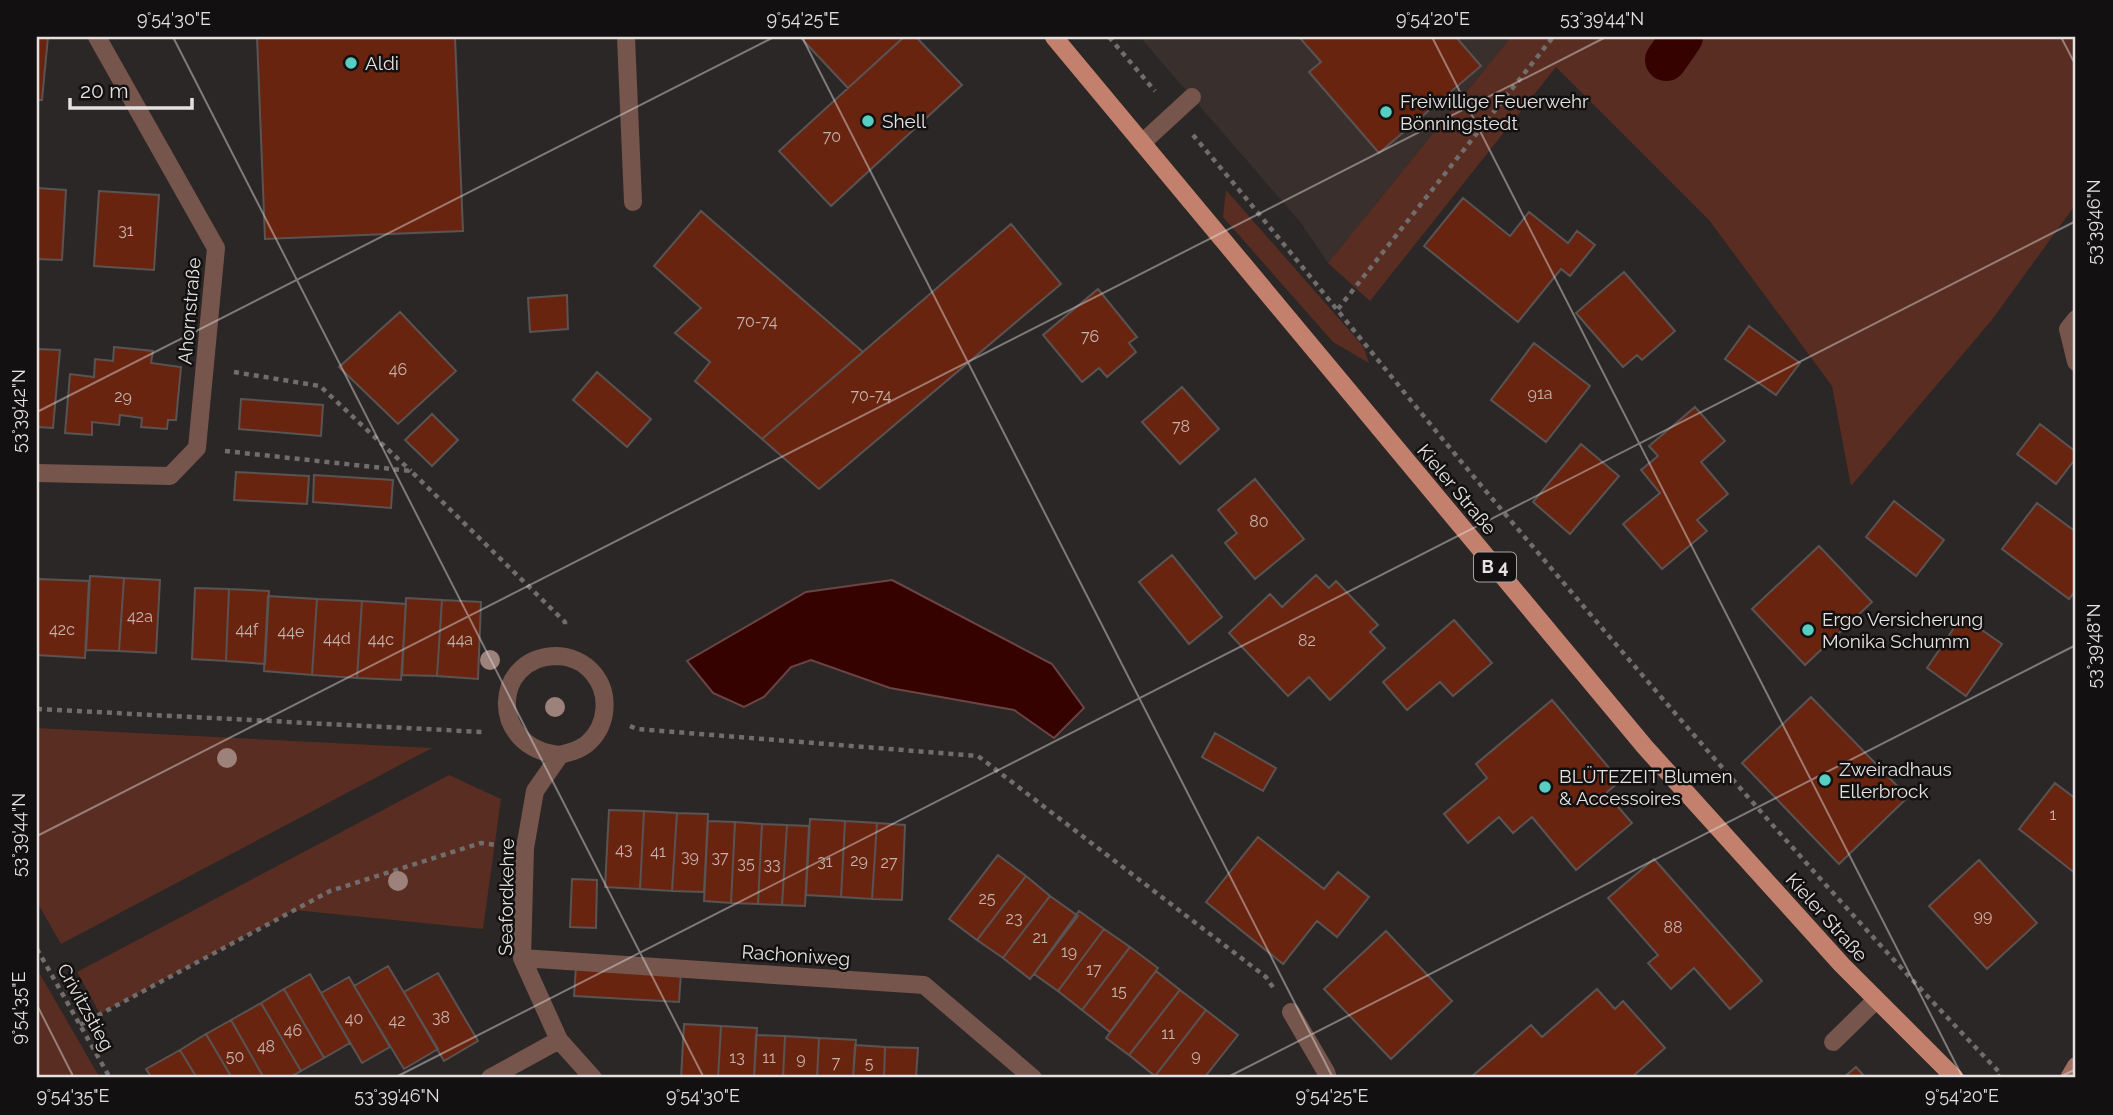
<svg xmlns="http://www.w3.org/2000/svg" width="2113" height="1115" font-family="Raleway,sans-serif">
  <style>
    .built { fill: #39302d }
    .green { fill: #592d21 }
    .water { fill: #350200; stroke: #6a4543; stroke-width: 2 }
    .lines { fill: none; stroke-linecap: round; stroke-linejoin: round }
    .canal { stroke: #350200; stroke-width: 42 }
    .building { fill: #692410; stroke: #595453; stroke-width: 2 }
    .path { stroke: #716d6c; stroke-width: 4.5; stroke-dasharray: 5 5; stroke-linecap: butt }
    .service { stroke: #76554c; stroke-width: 18 }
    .minor { stroke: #76554c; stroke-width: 18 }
    .secondary { stroke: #a16d5f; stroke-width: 18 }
    .primary { stroke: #c3806d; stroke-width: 18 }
    .tree { fill: #9c827b }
    .ticks { fill: none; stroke: #e4e1e0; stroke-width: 2; stroke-opacity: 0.45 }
    .poi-dot { fill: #57cec2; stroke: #121010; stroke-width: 2.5 }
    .labels { text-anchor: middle; stroke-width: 5; stroke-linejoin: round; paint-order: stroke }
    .number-label { font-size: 16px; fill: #c5b2ac }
    .shield { fill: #121010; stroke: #a5a2a2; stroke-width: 2 }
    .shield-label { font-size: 18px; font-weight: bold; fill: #e4e1e0 }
    .poi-label { font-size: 19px; fill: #e4e1e0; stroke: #121010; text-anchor: start }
    .street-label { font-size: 19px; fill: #e4e1e0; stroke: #121010 }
    .neatline { fill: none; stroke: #e4e1e0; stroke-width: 2.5 }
    .ticks-label { font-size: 18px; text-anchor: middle; fill: #e4e1e0 }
  </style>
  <rect width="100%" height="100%" fill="#2b2726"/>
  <path class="built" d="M1140,37H1511L1328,263L1301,223Z"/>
  <path class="green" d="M1511,37H2076V204L1991,321L1851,486L1832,386L1709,220L1556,67L1370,301L1328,263Z
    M1226,190L1363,346L1369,363L1333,342L1223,217Z
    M37,728L432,748L61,944L37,902Z
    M449,775L501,799L483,929L294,910L100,1014L77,972Z
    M37,969L100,1078H40L37,1075Z"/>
  <path class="water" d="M892,580L1052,664L1084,708L1054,738L1014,710L890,688L811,660L791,667L764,697L744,707L713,693L687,661L806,592Z"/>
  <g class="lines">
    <path class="canal" d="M1666,60L1682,37"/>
  </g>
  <path class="building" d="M37,37H48L42,100H37Z
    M257,37H455L463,231L265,239Z
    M800,37H904L848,88Z
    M904,37H916L962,85L831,206L779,151Z
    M1299,37H1456L1481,66L1379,153L1309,72L1321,62Z
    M37,188L66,190L62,260L37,259Z
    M99,191L159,195L154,270L94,266Z
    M1463,198L1510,236L1529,212L1568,243L1577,231L1595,245L1570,276L1561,269L1518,322L1424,246Z
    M701,211L863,352L762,439L695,381L710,362L675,333L701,308L654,266Z
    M1011,224L1061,284L819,489L762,439Z
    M1624,272L1675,331L1642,360L1637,355L1623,367L1576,313Z
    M1098,289L1137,337L1129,343L1136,352L1107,377L1099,368L1082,382L1043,335Z
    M567,295L568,329L530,332L528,298Z
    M400,312L456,371L398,424L339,367Z
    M1749,326L1800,363L1776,395L1725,359Z
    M1534,343L1590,386L1546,442L1491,400Z
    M114,347L153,351L151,363L181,367L176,420H168L167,429L141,427L142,418L120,415L119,425L92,422V435L65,433L70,374L94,377L95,359L113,361Z
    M37,349L60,350L53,428L37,427Z
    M597,372L651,419L627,447L573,400Z
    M1182,387L1219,429L1180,464L1142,422Z
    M241,399L323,405L321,436L239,429Z
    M1695,407L1725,441L1701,462L1728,494L1697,520L1707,531L1662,569L1623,524L1660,493L1641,470L1658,456L1649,446Z
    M432,414L458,440L432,466L405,440Z
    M2040,424L2076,452V458L2056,484L2017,454Z
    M1581,444L1619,476L1570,534L1533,502Z
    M236,472L309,476L307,504L234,500Z
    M314,475L393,480L391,508L313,502Z
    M1255,479L1304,539L1255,579L1225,543L1237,533L1218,510Z
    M1894,501L1944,540L1916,576L1866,537Z
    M2037,503L2076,532V590L2069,599L2002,549Z
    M1819,546L1872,602L1805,665L1752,609Z
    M1172,555L1222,617L1189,644L1139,582Z
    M1316,575L1329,588L1336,581L1378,625L1370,632L1385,648L1330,700L1309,677L1288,696L1229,633L1270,594L1282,607Z
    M90,576L124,578L119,651L86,650Z
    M124,578L160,580L156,653L119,651Z
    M38,579L89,581L85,658L37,655Z
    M195,588L229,589L226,661L192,659Z
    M229,589L269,591L265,664L226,661Z
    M268,596L317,599L312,675L264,671Z
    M406,598L442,600L437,676L402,675Z
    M317,599L362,601L357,678L312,675Z
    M442,600L481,602L478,679L437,676Z
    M362,601L406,604L401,680L357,678Z
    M1962,616L2002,644L1966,696L1927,668Z
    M1454,620L1492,663L1453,696L1440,682L1407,710L1383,682Z
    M1811,697L1908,797L1839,864L1742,763Z
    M1552,700L1620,781L1606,793L1632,823L1576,870L1532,817L1513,833L1499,817L1468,843L1444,814L1487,778L1476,764Z
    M1215,733L1276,768L1263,791L1202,757Z
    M2055,783L2076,799V874L2019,829Z
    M609,810L644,811L640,889L605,887Z
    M644,811L677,813L672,891L640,889Z
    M677,813L708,814L704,892L672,891Z
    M810,819L845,821L841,897L806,895Z
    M708,821L735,822L731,903L704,901Z
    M845,821L877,823L872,899L841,897Z
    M735,822L762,824L758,904L731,903Z
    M877,823L905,825L902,900L872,899Z
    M762,824L787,825L782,905L758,904Z
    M787,825L809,826L805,906L782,905Z
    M1258,837L1324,889L1338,872L1369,897L1337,937L1317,921L1283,964L1206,902Z
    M998,855L1026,876L977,940L949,919Z
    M1654,859L1762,981L1730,1009L1694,968L1671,989L1648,963L1658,955L1608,898Z
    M1979,860L2037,923L1987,969L1929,906Z
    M1026,876L1050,896L1003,958L977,940Z
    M572,879L597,880L596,928L570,927Z
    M1050,896L1078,916L1030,979L1003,958Z
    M1079,911L1104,929L1058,991L1034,974Z
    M1104,929L1130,947L1082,1010L1058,991Z
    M1386,931L1452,1001L1391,1059L1324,989Z
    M1130,947L1158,968L1110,1032L1082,1010Z
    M388,966L438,1049L404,1069L354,986Z
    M576,966L681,972L679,1002L574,996Z
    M1156,971L1180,990L1129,1055L1106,1038Z
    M438,973L478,1041L444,1061L404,992Z
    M310,974L350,1043L324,1058L284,989Z
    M349,977L390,1047L362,1063L321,993Z
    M284,989L324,1058L301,1071L261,1003Z
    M1597,989L1615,1009L1623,1001L1665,1048L1631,1078H1470L1531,1025L1542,1037Z
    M1180,990L1206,1010L1155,1076L1129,1055Z
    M261,1003L301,1071L289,1078H264L231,1020Z
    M1206,1010L1238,1035L1204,1078H1158L1155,1076Z
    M231,1020L264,1078H232L206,1034Z
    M684,1024L721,1026L718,1078H681Z
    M721,1026L757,1028L754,1078H718Z
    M206,1034L232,1078H197L180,1050Z
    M756,1035L785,1036L783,1078H754Z
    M785,1036L819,1038L817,1078H783Z
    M819,1038L856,1040L853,1078H817Z
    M855,1045L885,1047L884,1078H853Z
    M885,1047L918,1048L916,1078H884Z
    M180,1050L197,1078H152L146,1069Z
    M1856,1067L1866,1078H1843Z"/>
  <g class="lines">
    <path class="path" d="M1109,37L1155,91
      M1193,135C1299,260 1400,390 1506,515C1667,705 1829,895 2001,1074L1998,1078
      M1338,309L1553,37
      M234,372L320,386L411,471
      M225,451L411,471L565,622V627
      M37,709L483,732
      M630,726L637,729L978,756L1266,977L1274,989
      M37,949L110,1078
      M80,1025L330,891L481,843L496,845"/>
    <path class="service" d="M626,37L633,202
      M1142,143L1192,97
      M2076,319L2068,329L2076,362
      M1833,1042L1876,1000"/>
    <path class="minor" d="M37,473L170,476L197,448L216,248L97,37
      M560,755C488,748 492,658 555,656C570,656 584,662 593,673C610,693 608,724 589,742C581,750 570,752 560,755L535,791L525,848L522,958L559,1040L593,1078
      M522,958L924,985L1033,1078
      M1291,1012L1326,1072L1328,1078
      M490,1078L559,1040"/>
    <path class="secondary" d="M2069,1078L2076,1066"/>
    <path class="primary" d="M1054,37L1645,747L1842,965L1955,1078"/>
  </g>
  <g class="tree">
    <circle cx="490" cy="660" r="10"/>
    <circle cx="555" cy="707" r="10"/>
    <circle cx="227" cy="758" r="10"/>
    <circle cx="398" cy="881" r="10"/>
  </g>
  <path class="ticks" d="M173,37L704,1078M802,37L1333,1078M1432,37L1963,1078M2061,37L2076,66M37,412L774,37M37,836L1606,37M37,1005L74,1078M394,1078L2076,221M1226,1078L2076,645M2058,1078L2076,1069"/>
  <g class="poi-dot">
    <circle cx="351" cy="63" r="7"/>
    <circle cx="1386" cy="112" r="7"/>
    <circle cx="868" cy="121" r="7"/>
    <circle cx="1808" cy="630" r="7"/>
    <circle cx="1825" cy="780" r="7"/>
    <circle cx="1545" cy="787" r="7"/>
  </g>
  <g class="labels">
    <g class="number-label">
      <text x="832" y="142">70</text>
      <text x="126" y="236">31</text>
      <text x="757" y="327">70-74</text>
      <text x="1090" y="342">76</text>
      <text x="398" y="375">46</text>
      <text x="1540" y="399">91a</text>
      <text x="871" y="401">70-74</text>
      <text x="123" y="402">29</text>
      <text x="1181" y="432">78</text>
      <text x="1259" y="527">80</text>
      <text x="140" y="622">42a</text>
      <text x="62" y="635">42c</text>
      <text x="247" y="635">44f</text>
      <text x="291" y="637">44e</text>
      <text x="337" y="644">44d</text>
      <text x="381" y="645">44c</text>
      <text x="460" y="645">44a</text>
      <text x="1307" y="646">82</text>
      <text x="2053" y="820">1</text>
      <text x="624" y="855">43</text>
      <text x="658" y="857">41</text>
      <text x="690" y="862">39</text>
      <text x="720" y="863">37</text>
      <text x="859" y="866">29</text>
      <text x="825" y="867">31</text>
      <text x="889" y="868">27</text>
      <text x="746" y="869">35</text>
      <text x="772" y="870">33</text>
      <text x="987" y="904">25</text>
      <text x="1983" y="921">99</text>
      <text x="1014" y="924">23</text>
      <text x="1673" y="933">88</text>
      <text x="1040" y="943">21</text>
      <text x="1069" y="957">19</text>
      <text x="1094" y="975">17</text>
      <text x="1119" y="997">15</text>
      <text x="441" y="1023">38</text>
      <text x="354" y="1024">40</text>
      <text x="397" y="1026">42</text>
      <text x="293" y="1036">46</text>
      <text x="1168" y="1039">11</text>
      <text x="266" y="1052">48</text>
      <text x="1196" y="1061">9</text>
      <text x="235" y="1062">50</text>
      <text x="737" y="1063">13</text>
      <text x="769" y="1063">11</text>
      <text x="801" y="1064">9</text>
      <text x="836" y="1068">7</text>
      <text x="869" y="1069">5</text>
    </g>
    <rect class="shield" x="1474" y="552.5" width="42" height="29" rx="5"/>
    <g class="shield-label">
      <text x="1495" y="573">B 4</text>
    </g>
    <g class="poi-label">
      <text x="365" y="70">Aldi</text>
      <text x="1400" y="108">Freiwillige Feuerwehr<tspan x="1400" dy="22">Bönningstedt</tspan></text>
      <text x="882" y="128">Shell</text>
      <text x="1822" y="626">Ergo Versicherung<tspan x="1822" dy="22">Monika Schumm</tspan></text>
      <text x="1839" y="776">Zweiradhaus<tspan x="1839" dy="22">Ellerbrock</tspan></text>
      <text x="1559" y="783">BLÜTEZEIT Blumen<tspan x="1559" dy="22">&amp; Accessoires</tspan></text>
    </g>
    <g class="street-label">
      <text transform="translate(189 311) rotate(-85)" y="7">Ahornstraße</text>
      <text transform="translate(1457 489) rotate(50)" y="7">Kieler Straße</text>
      <text transform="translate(506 897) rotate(-89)" y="7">Seafordkehre</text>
      <text transform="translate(1827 917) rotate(48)" y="7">Kieler Straße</text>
      <text transform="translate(796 955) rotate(4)" y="7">Rachoniweg</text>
      <text transform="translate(86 1007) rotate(61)" y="7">Crivitzstieg</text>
    </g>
  </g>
  <rect width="2113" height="1115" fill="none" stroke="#121010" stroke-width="77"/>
  <path d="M70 98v10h122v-10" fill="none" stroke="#e4e1e0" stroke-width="3.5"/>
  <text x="80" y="98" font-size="21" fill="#e4e1e0" stroke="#121010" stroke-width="5" paint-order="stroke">20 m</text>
  <rect x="38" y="38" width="2036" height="1038" class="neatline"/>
  <g class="ticks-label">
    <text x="174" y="25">9°54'30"E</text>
    <text x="803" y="25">9°54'25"E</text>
    <text x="1433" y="25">9°54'20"E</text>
    <text x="1602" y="25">53°39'44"N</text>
    <text transform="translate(2094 222) rotate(-90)" y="6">53°39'46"N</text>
    <text transform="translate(19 411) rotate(-90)" y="6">53°39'42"N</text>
    <text transform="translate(2094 646) rotate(-90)" y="6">53°39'48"N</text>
    <text transform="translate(19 835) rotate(-90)" y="6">53°39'44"N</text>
    <text transform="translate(19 1008) rotate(-90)" y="6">9°54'35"E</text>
    <text x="73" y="1102">9°54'35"E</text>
    <text x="397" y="1102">53°39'46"N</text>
    <text x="703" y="1102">9°54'30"E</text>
    <text x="1332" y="1102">9°54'25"E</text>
    <text x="1962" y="1102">9°54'20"E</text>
  </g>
</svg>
